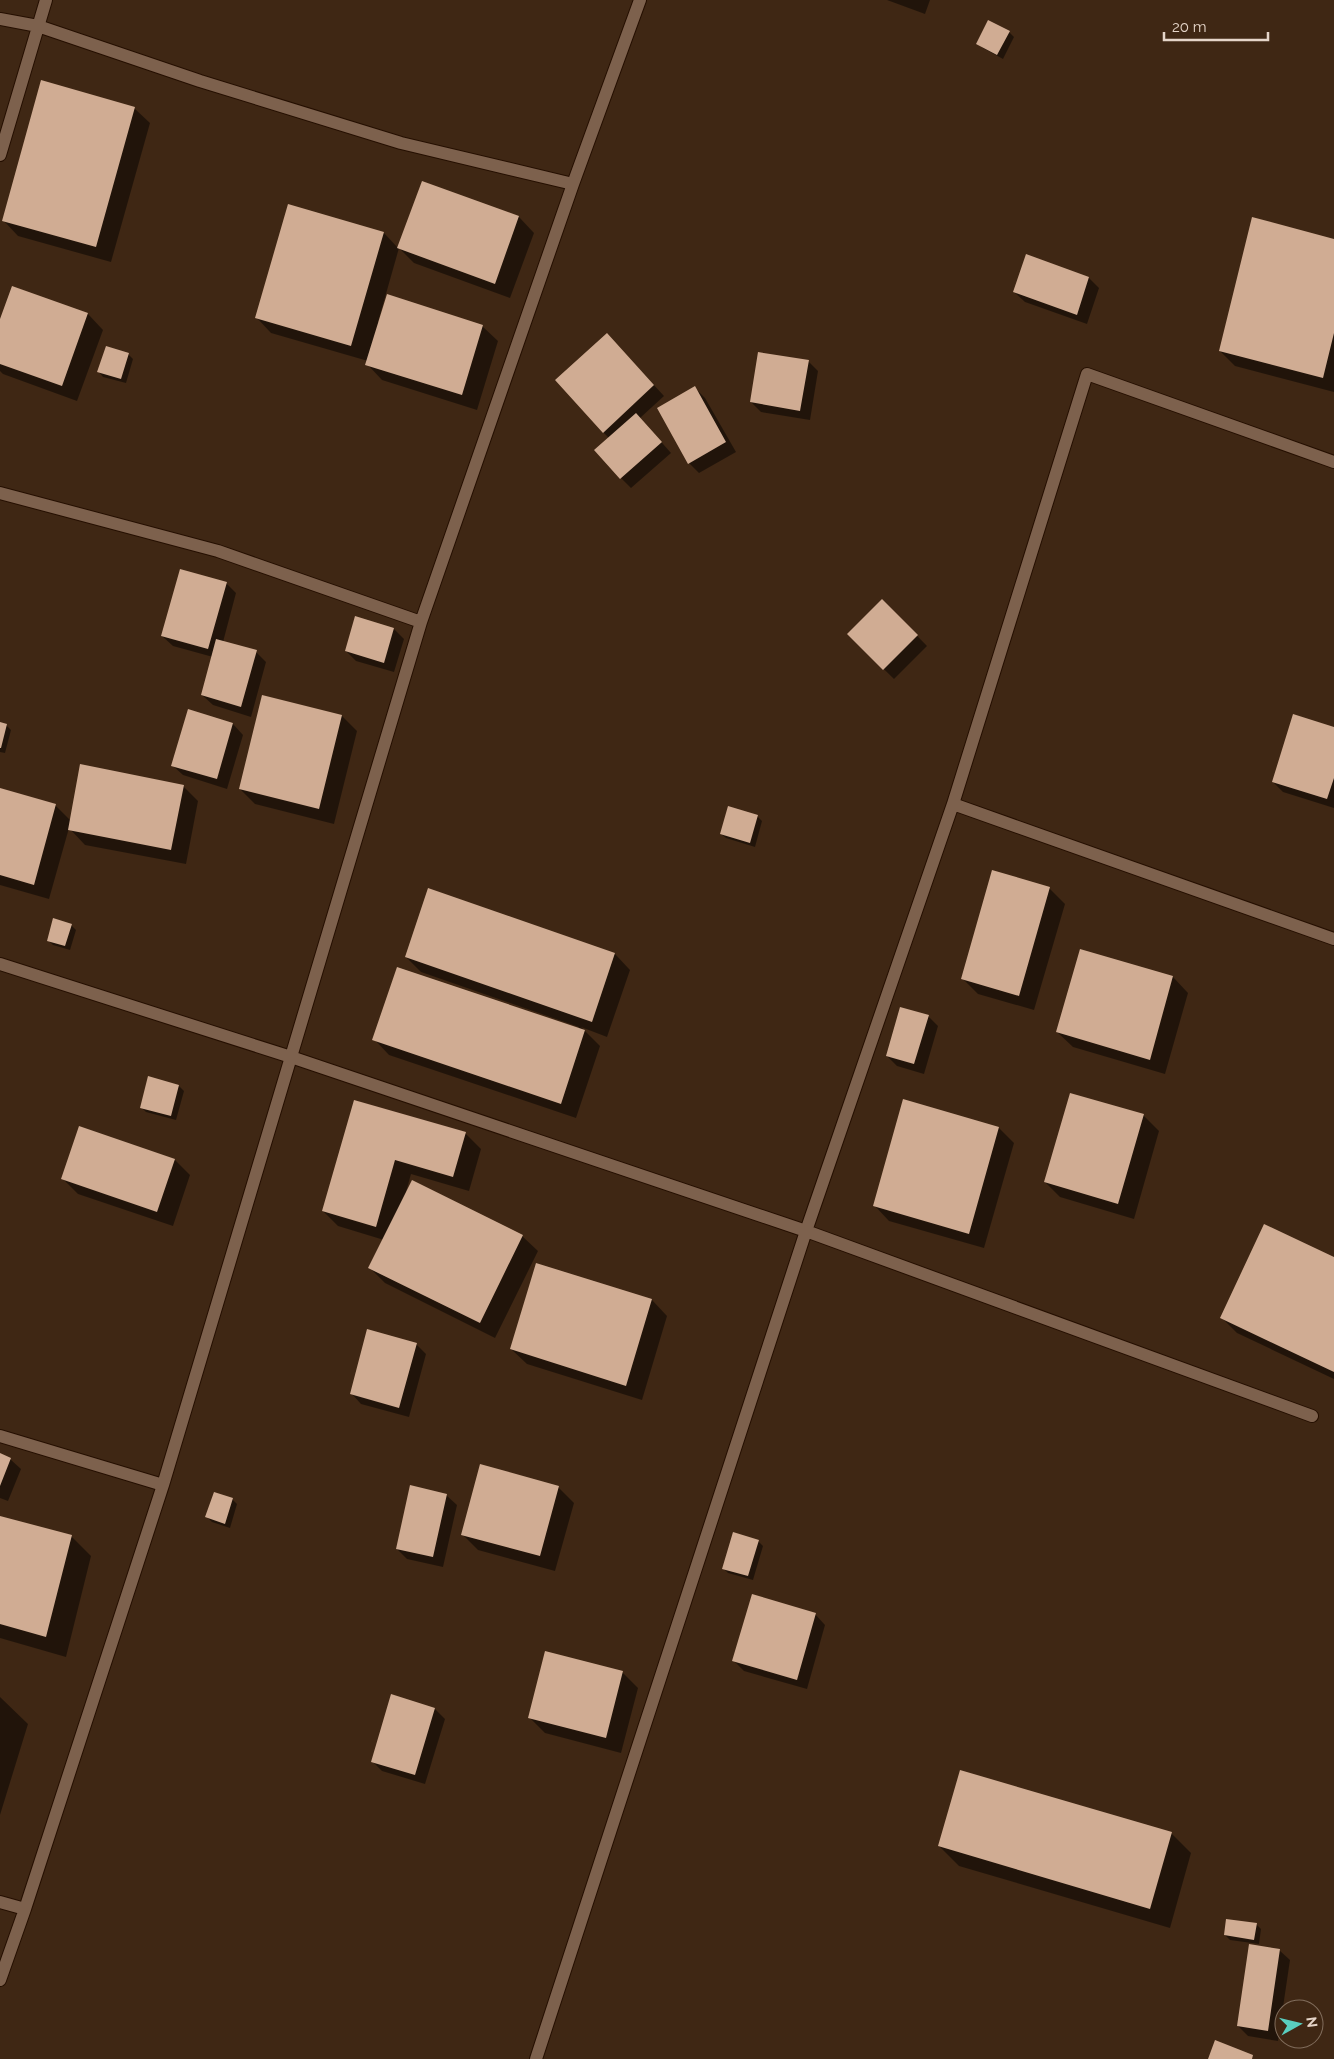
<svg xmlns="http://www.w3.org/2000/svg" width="1334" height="2059" font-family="Raleway,sans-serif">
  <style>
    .shadow { fill: #0007 }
    .building { fill: #d0ac93 }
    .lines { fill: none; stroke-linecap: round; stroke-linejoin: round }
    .street-casing { stroke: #250f00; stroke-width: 14 }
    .street { stroke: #7d614d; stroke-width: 12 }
  </style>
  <rect width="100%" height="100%" fill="#3f2714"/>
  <path class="shadow" d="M887,0H930L925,14Z
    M1009,32L1014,37L1003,59L983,48L978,43Z
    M134,108L150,123L111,262L18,236L3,220Z
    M422,182L519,217L534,233L510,298L414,263L399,248L378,322L482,326L498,341L477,410L382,380L367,364L368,361L271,333L256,317L384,233L398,248Z
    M1334,240V392L1235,366L1220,351Z
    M1027,256L1089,278L1099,288L1087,324L1025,302L1014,292Z
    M13,287L88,314L103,330L77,401L3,374L0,371V323Z
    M617,345L664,396L640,418L671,453L631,488L621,478L609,438L603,432Z
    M128,354L133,359L126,383L103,377L99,372Z
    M808,361L818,371L810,420L761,412L751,402Z
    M695,388L705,398L736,452L699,473L689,463Z
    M226,583L236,593L223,642L256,652L266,662L251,717L213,705L202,695L213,657L173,646L162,636Z
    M882,600L927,646L894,679L848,634Z
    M394,629L404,639L394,672L356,661L346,651Z
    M189,711L233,724L243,735L227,789L183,775L172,765Z
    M342,716L357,731L334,824L255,804L240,789Z
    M0,724L6,725L11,730L5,753L0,752Z
    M1334,728V808L1283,792L1273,782Z
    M183,786L198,801L186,864L85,845L69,828L49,899L0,885V790L55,805L71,821Z
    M757,816L762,821L755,847L726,838L721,834Z
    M1049,888L1065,904L1034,1010L978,994L963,979Z
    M429,890L615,954L630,970L607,1037L581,1027L600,1046L576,1118L389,1055L374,1039L578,1029L579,1027L421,972L406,957Z
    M71,925L76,930L70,950L53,945L48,940Z
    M1173,977L1188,993L1165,1074L1073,1047L1057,1032Z
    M928,1016L938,1026L924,1074L897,1066L887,1056Z
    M179,1086L184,1091L176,1120L146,1112L141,1107Z
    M355,1101L466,1134L481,1149L469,1191L411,1174L406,1192L522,1236L538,1251L495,1338L385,1283L370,1268L384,1240L338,1226L323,1211Z
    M1143,1115L1159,1131L1134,1219L1060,1197L1045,1182Z
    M999,1128L1014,1143L984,1248L889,1221L874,1205Z
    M175,1160L190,1175L173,1226L78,1194L63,1179Z
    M1334,1258V1379L1237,1333L1222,1318Z
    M537,1265L652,1300L667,1316L642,1400L527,1364L511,1349Z
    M416,1344L426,1354L409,1417L361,1404L351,1393Z
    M0,1455L10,1459L21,1469L8,1501L0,1498Z
    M558,1487L574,1503L555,1571L478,1550L462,1534Z
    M446,1495L457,1505L443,1567L407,1559L397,1549Z
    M232,1499L237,1504L230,1528L212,1522L207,1517Z
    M0,1517L71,1536L91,1556L66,1657L0,1638Z
    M758,1541L763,1546L753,1580L728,1573L723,1568Z
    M815,1614L825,1625L807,1689L744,1671L734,1661Z
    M622,1672L638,1688L621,1753L545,1733L530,1718Z
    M392,1695L435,1709L445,1719L425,1784L382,1771L372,1761Z
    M0,1697L28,1724L0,1815Z
    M1171,1833L1191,1853L1170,1928L959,1866L939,1846Z
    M1256,1924L1261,1929L1259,1944L1230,1940L1225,1935Z
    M1279,1950L1290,1960L1278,2041L1248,2036L1238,2026Z"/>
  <path class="building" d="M988,20L1010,31L997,55L976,44Z
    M41,80L135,107L96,247L2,221Z
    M422,181L519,216L495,284L397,248Z
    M288,204L384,232L351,346L255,318Z
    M1252,217L1334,239V333L1323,378L1219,351Z
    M1026,254L1089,277L1077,315L1013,292Z
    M12,286L88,313L62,386L0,364V319Z
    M387,294L483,325L462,395L365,365Z
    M607,333L654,385L603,433L555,380Z
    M106,346L129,353L121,379L97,372Z
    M758,352L809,360L800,411L750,402Z
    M695,386L726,442L688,464L657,408Z
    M636,413L662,442L620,479L594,450Z
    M180,569L227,582L208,649L161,636Z
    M882,599L918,635L883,670L847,634Z
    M355,616L394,628L384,663L345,651Z
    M216,639L257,650L241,707L201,695Z
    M262,695L342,715L319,809L239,789Z
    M188,709L233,723L217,779L171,766Z
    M1293,714L1334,727V778L1327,799L1272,782Z
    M0,722L7,724L1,748H0Z
    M80,764L184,785L171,850L68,830Z
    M0,788L56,804L34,885L0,875Z
    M728,806L758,815L750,843L720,834Z
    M992,870L1050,887L1019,996L961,979Z
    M428,888L615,953L592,1022L405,957Z
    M53,918L72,924L65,946L47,941Z
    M1080,949L1173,976L1150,1060L1056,1032Z
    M397,967L585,1030L561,1104L372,1040Z
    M900,1007L929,1015L914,1064L886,1056Z
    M148,1076L179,1085L171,1116L140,1108Z
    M1070,1093L1144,1114L1118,1204L1044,1182Z
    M903,1099L999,1127L969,1234L873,1206Z
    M354,1100L466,1132L453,1177L395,1160L376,1227L322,1211Z
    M79,1126L175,1159L157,1212L61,1179Z
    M412,1180L523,1235L480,1323L368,1268Z
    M1264,1224L1334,1257V1372L1220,1318Z
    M536,1263L652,1299L626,1386L510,1349Z
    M367,1329L417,1343L399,1408L350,1394Z
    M0,1453L11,1458L0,1486Z
    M480,1464L559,1486L540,1556L461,1535Z
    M410,1485L447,1494L433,1557L396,1549Z
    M214,1492L233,1498L225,1524L205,1517Z
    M0,1516L72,1535L46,1637L0,1624Z
    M733,1532L759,1540L748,1576L722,1569Z
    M752,1594L816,1613L797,1680L732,1661Z
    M545,1651L623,1671L606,1738L528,1718Z
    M391,1694L435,1708L415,1775L371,1762Z
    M960,1770L1172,1832L1150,1909L938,1846Z
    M1226,1919L1257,1923L1254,1940L1224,1935Z
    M1249,1944L1280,1949L1268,2031L1237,2026Z
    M1215,2040L1253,2055L1252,2059H1208Z"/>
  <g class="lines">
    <defs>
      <path id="street" d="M0,19L38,26L200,81L401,143L573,184
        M0,155L46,0
        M1334,462L1087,374L953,804L1334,939
        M0,493L218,551L421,622
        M0,964L291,1057L806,1231L1312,1416
        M0,1436L163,1485
        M0,1902L25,1909
        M0,1980L25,1909L163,1485L421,622L573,184L640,0
        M536,2059L806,1231L953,804"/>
    </defs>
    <use href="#street" class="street-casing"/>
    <use href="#street" class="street"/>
  </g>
  <g transform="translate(1299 2024) rotate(82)"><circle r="24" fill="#3f2714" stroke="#816d5c"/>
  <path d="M0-4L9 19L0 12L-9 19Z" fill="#59cebf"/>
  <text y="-8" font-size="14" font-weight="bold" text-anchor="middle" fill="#e5d5c9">N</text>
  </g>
  <path d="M1164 32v8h104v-8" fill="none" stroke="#e5d5c9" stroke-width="2.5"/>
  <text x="1172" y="32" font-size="15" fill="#e5d5c9" stroke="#3f2714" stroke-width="4" paint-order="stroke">20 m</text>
</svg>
